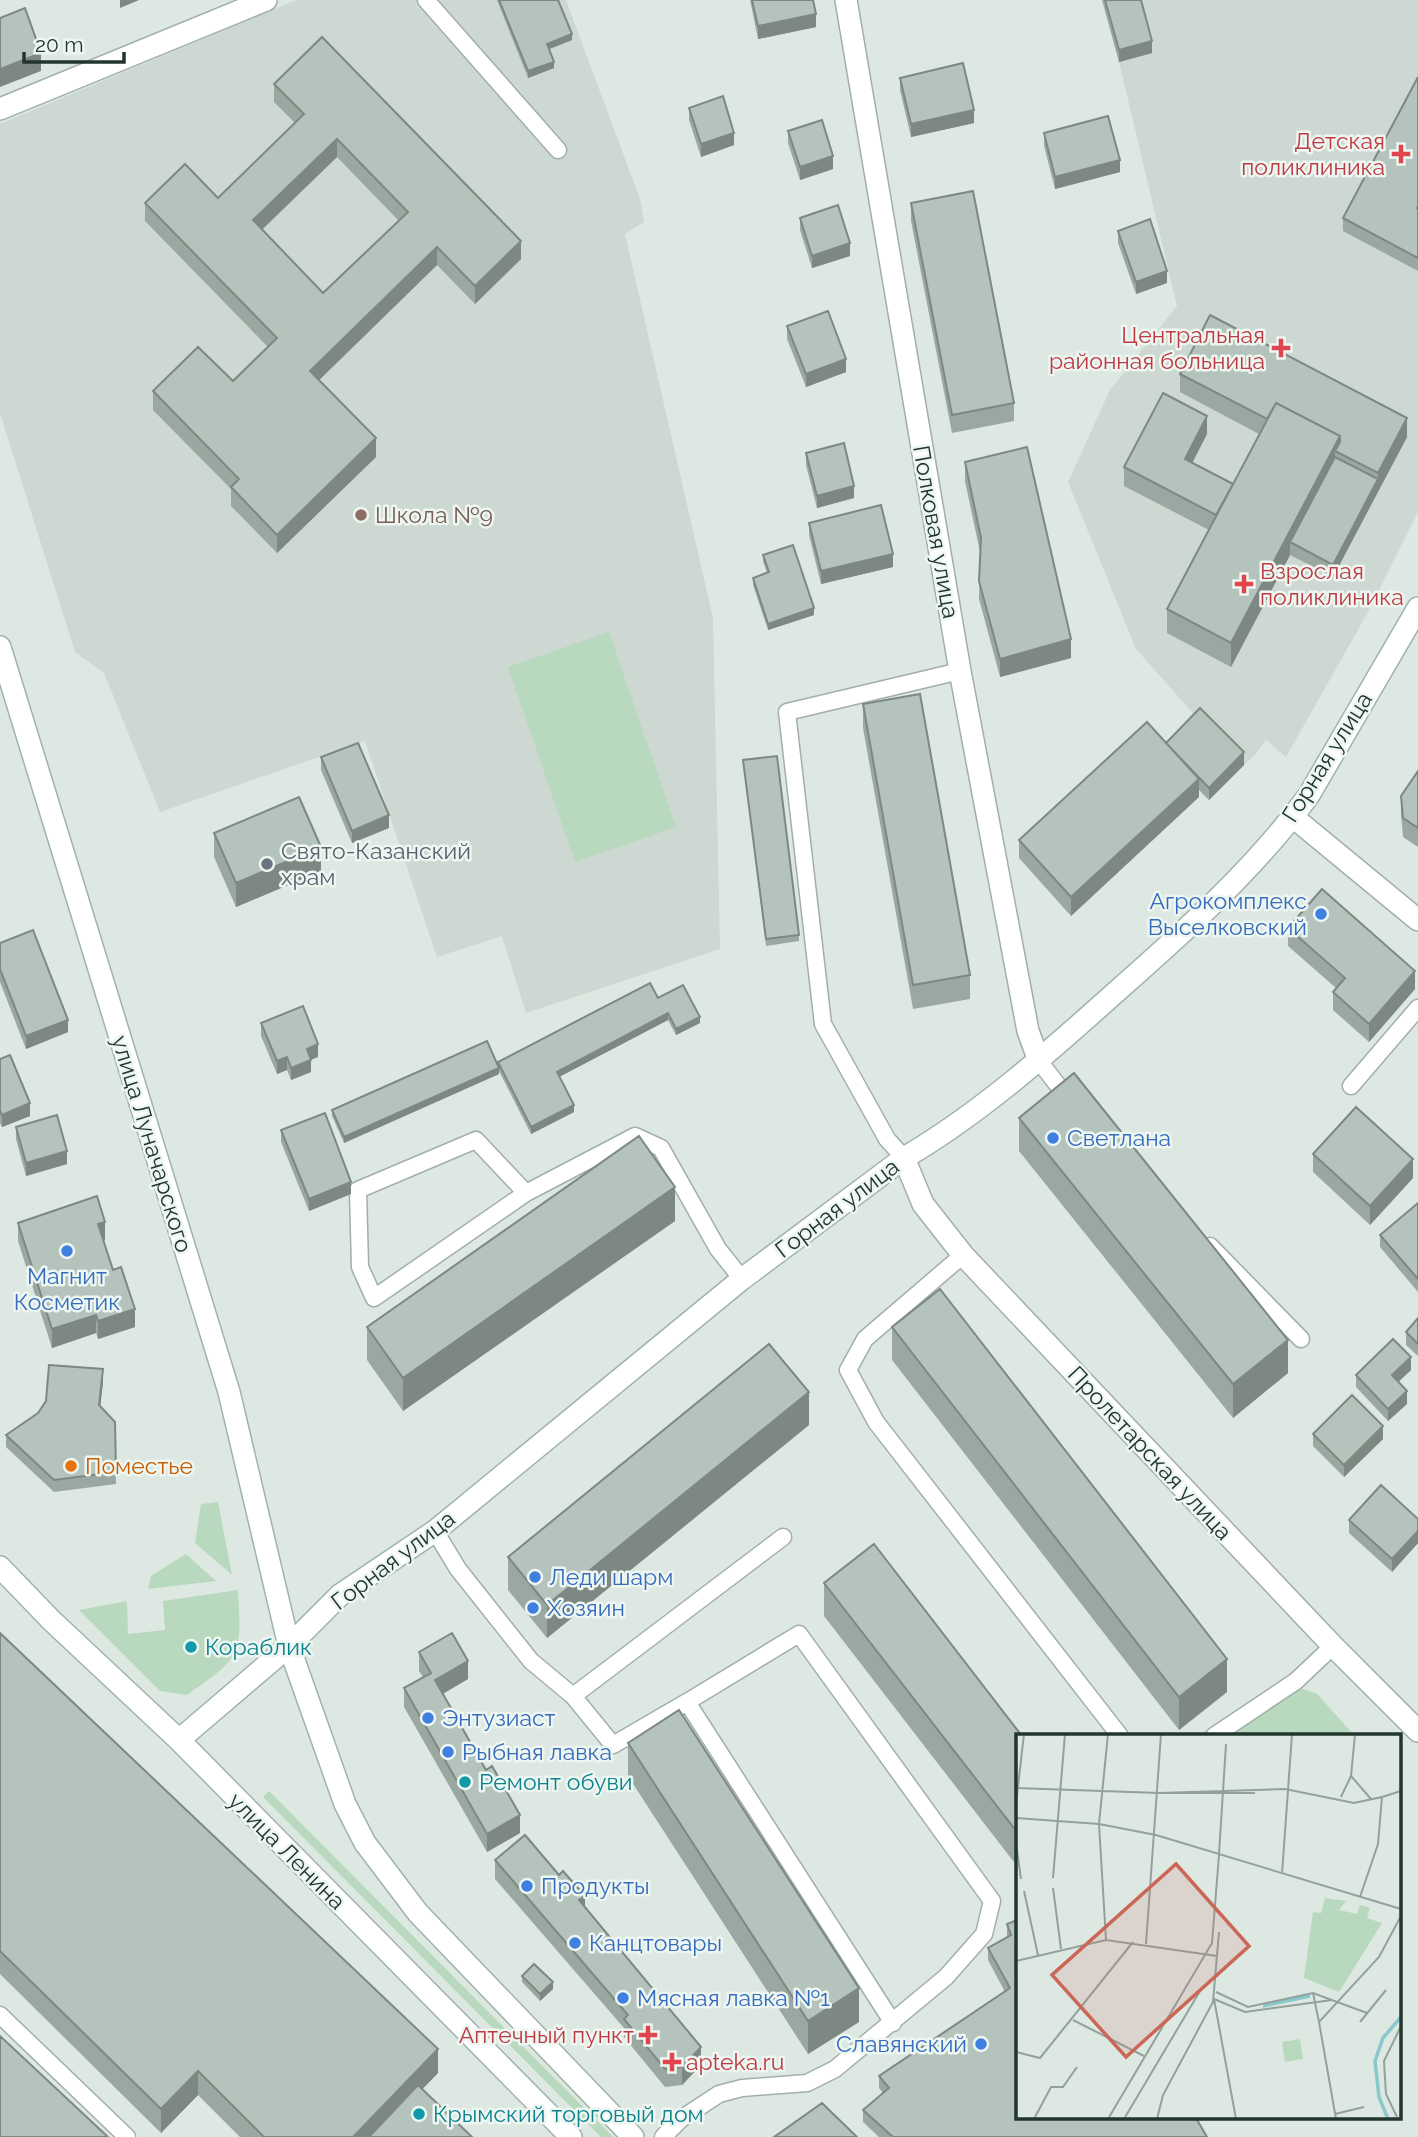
<svg xmlns="http://www.w3.org/2000/svg" width="1418" height="2137" font-family="Raleway,sans-serif">
  <style>
    .built { fill: #ccd8d1 }
    .green { fill: #b8d9bd }
    .lines { fill: none; stroke-linecap: round; stroke-linejoin: round }
    .lane-casing { stroke: #a2afa9; stroke-width: 19 }
    .street-casing { stroke: #a2afa9; stroke-width: 24 }
    .secondary-casing { stroke: #9eb3a9; stroke-width: 24 }
    .lane { stroke: #fff; stroke-width: 16 }
    .street { stroke: #fff; stroke-width: 21 }
    .secondary { stroke: #fff; stroke-width: 21 }
    .wall { fill: #9ba8a1; fill-rule: evenodd }
    .shaded-wall { fill: #7e8883 }
    .building { fill: #b4c3bb; stroke: #7e8883; stroke-width: 2; fill-rule: evenodd }
    .health-dot { fill: #e0444e; stroke: #eef6f1; stroke-width: 2.5 }
    .education-dot { fill: #8d6e63; stroke: #eef6f1; stroke-width: 2.5 }
    .worship-dot { fill: #6b7280; stroke: #eef6f1; stroke-width: 2.5 }
    .shop-dot { fill: #3f7fe0; stroke: #eef6f1; stroke-width: 2.5 }
    .food-dot { fill: #e8710a; stroke: #eef6f1; stroke-width: 2.5 }
    .culture-dot { fill: #0f9aa8; stroke: #eef6f1; stroke-width: 2.5 }
    .labels { text-anchor: middle; stroke-width: 5; stroke-linejoin: round; paint-order: stroke }
    .health-label { font-size: 23px; fill: #be3a42; stroke: #eef6f1; text-anchor: end }
    .education-label { font-size: 23px; fill: #785e54; stroke: #eef6f1; text-anchor: start }
    .street-label { font-size: 23px; fill: #21372e; stroke: #eef6f1 }
    .worship-label { font-size: 23px; fill: #5b616d; stroke: #eef6f1; text-anchor: start }
    .shop-label { font-size: 23px; fill: #366cbe; stroke: #eef6f1; text-anchor: start }
    .food-label { font-size: 23px; fill: #c56008; stroke: #eef6f1; text-anchor: start }
    .culture-label { font-size: 23px; fill: #0d838f; stroke: #eef6f1; text-anchor: start }
    .inset-river { fill: none; stroke: #89c8cb; stroke-width: 3.5 }
    .inset-road { fill: none; stroke: #92a19b; stroke-width: 2 }
    .view { fill: #ca6756; fill-opacity: 0.15; stroke: #ca6756; stroke-width: 3.5 }
    .inset-edge { fill: none; stroke: #21372e; stroke-width: 3.5 }
  </style>
  <rect width="100%" height="100%" fill="#dee8e3"/>
  <path class="built" d="M296,0H566L640,199L644,222L625,234L713,618L720,949L526,1013L502,936L437,957L365,741L160,812L104,673L75,652L0,413V124Z
    M1102,0H1418V512L1368,612L1286,757L1266,740L1256,754L1244,765L1200,721L1136,649L1068,482L1110,390L1177,306L1119,62Z"/>
  <path class="green" d="M609,632L676,827L575,862L508,667Z
    M218,1502L232,1575L195,1543L201,1504Z
    M186,1554L216,1581L148,1589L151,1576Z
    M238,1590C242,1656 241,1657 187,1695L160,1691L79,1610L127,1601L128,1634L165,1630L163,1601Z
    M1292,1685L1317,1694L1355,1736H1225Z
    M269,1791L613,2137H601L263,1797Z"/>
  <g class="lines">
    <defs>
      <path id="lane" d="M426,0L558,150
        M1039,1061L1070,1101
        M1351,1086L1418,1008
        M904,1158L887,1139L823,1024L787,712L960,671
        M526,1193L476,1140L358,1190L360,1267L374,1298L526,1193L635,1136L661,1148L718,1249L742,1279
        M1210,1246L1301,1339
        M963,1255L865,1339L848,1370L876,1422L1120,1736
        M435,1531L458,1569L531,1661L573,1696L613,1745L687,1702
        M573,1696L783,1537
        M1214,1736L1296,1681L1333,1646
        M0,2015L127,2137
        M663,2137L681,2119L719,2094L742,2088L807,2083L835,2069L946,1977L984,1934L992,1901L799,1634L687,1702L893,2023"/>
      <path id="street" d="M846,0L960,671L1028,1031L1039,1061
        M0,109L266,0
        M1293,817L1418,920
        M904,1158L923,1204L963,1255L1333,1646L1418,1731"/>
      <path id="secondary" d="M0,647L229,1392L289,1646L345,1804L365,1843L418,1913L633,2137
        M0,1567L51,1620L179,1740L571,2137
        M179,1740L289,1646L340,1595L435,1531L742,1279L904,1158C981,1113 1049,1052 1116,992C1185,931 1254,870 1309,795L1418,608"/>
    </defs>
    <use href="#lane" class="lane-casing"/>
    <use href="#street" class="street-casing"/>
    <use href="#secondary" class="secondary-casing"/>
    <use href="#lane" class="lane"/>
    <use href="#street" class="street"/>
    <use href="#secondary" class="secondary"/>
  </g>
  <path class="wall" d="M497,0H558L572,40L549,49L554,68L528,78Z
    M750,0H813L816,27L758,39Z
    M1102,0H1141L1152,53L1119,62Z
    M1418,77V271L1343,231V218Z
    M900,78L974,123L911,137L900,90Z
    M274,84L521,259L475,304L437,265L319,380L376,457L277,553L231,506V489L153,410V391L233,381L268,347L145,221V203L218,198L295,123L274,102ZM337,157L399,221L323,293L262,230Z
    M689,108L734,145L701,157L689,120Z
    M788,131L833,169L800,180L788,143Z
    M1044,133L1120,172L1055,189L1044,146Z
    M911,203L1014,403V421L952,433L911,221Z
    M800,218L850,256L812,268L800,230Z
    M1118,231L1167,283L1136,294L1118,243Z
    M787,326L846,372L806,387L787,339Z
    M1180,374L1407,437L1333,577L1290,555L1231,667L1167,633V609L1209,530L1124,486V467L1207,434L1192,463L1233,484L1259,434L1180,392Z
    M806,453L854,498L817,508L806,465Z
    M965,462L1071,658L1000,677L979,599L980,552L965,481Z
    M809,523L893,567L821,584L809,535Z
    M763,555L814,615L768,630L753,585V578L767,573L763,561Z
    M863,704L970,975V999L913,1009L863,728Z
    M1166,743L1244,765L1209,800L1199,790V797L1071,916L1019,858V840Z
    M321,757L389,828L352,843L321,770Z
    M743,760L799,935V941L766,946Z
    M1418,771V847L1403,837L1401,814V796Z
    M214,833L321,871L236,907L214,857Z
    M1288,928L1415,989L1369,1042L1333,1010V992L1336,988L1288,946Z
    M0,943L68,1032L26,1049L0,982Z
    M658,998L700,1023L676,1035L668,1020L559,1077L574,1112L531,1134L499,1071V1074L344,1143L332,1116V1110L498,1065V1062Z
    M261,1023L318,1057L311,1060V1072L291,1080L287,1070L277,1074L261,1036Z
    M0,1059L30,1116L2,1127L0,1123Z
    M1019,1118L1288,1373L1233,1418L1019,1151Z
    M16,1127L67,1164L26,1176L16,1139Z
    M281,1130L351,1194L309,1211L281,1142Z
    M1313,1154L1413,1178L1370,1225L1313,1172Z
    M1418,1203V1292L1380,1247V1235Z
    M675,1221L403,1411L367,1360V1327Z
    M18,1223L105,1240L103,1241L113,1270L135,1327L98,1339L96,1333L52,1348L18,1241Z
    M1418,1318V1356L1406,1345V1332Z
    M892,1327L1227,1692L1179,1730L892,1360Z
    M1411,1370L1398,1382L1407,1404L1388,1421L1356,1387V1375Z
    M103,1382L100,1407L115,1422L116,1484L54,1492L6,1447V1435Z
    M809,1425L547,1638L508,1590V1557Z
    M1313,1434L1383,1439L1344,1477L1313,1446Z
    M1418,1519V1543L1392,1572L1349,1533V1520Z
    M824,1583L1017,1736V1866L824,1616Z
    M0,1633L438,2073L422,2089L472,2137H240L198,2095L161,2133L0,1974Z
    M419,1652L468,1679L443,1694L486,1770L520,1833L487,1852L404,1707V1688L423,1677L419,1671Z
    M628,1743L859,2022L808,2054L628,1776Z
    M495,1860L585,1907L701,2065L682,2085L665,2087L624,2037V2028L495,1879Z
    M1007,1924L1207,2137H879L863,2122V2110L883,2093L879,2088V2076L1005,1992L988,1960V1948L1007,1937Z
    M522,1976L553,1989L540,2001L522,1982Z"/>
  <path class="shaded-wall" d="M120,0H139L120,8Z
    M816,14V27L758,39V26Z
    M572,34V40L547,50V44Z
    M1152,41V53L1119,62V50Z
    M41,53V71L0,87V69Z
    M554,62V68L528,78V71Z
    M974,110V123L911,137V124Z
    M734,133V145L701,157V144Z
    M337,139V157L253,238V220Z
    M833,156V169L800,180V167Z
    M1120,160V172L1055,189V177Z
    M521,241V259L475,304V286Z
    M850,243V256L812,268V256Z
    M437,247V265L310,389V371Z
    M1167,271V283L1136,294V282Z
    M846,359V372L806,387V374Z
    M1207,416V434L1185,477V459Z
    M1407,418V437L1333,577V565L1378,479V473Z
    M1340,436V453L1335,451V469L1290,542V555L1231,667V643Z
    M376,438V457L277,553V535Z
    M854,486V498L817,508V496Z
    M893,554V567L821,584V571Z
    M814,608V615L768,630V624Z
    M1071,639V658L1000,677V659Z
    M1244,752V765L1209,800V788Z
    M1199,779V797L1071,916V897Z
    M389,815V828L352,843V831Z
    M321,847V871L236,907V883Z
    M1415,971V989L1369,1042V1024Z
    M668,1013V1020L557,1078V1072Z
    M700,1017V1023L676,1035V1029Z
    M68,1020V1032L26,1049V1036Z
    M318,1044V1057L307,1061V1049Z
    M287,1057V1070L277,1074V1061Z
    M311,1060V1072L291,1080V1068Z
    M499,1068V1074L344,1143V1137Z
    M30,1103V1116L2,1127V1115Z
    M574,1105V1112L531,1134V1127Z
    M67,1151V1164L26,1176V1163Z
    M1413,1159V1178L1370,1225V1206Z
    M351,1182V1194L309,1211V1199Z
    M675,1187V1221L403,1411V1378Z
    M105,1222V1240L98,1242V1224Z
    M135,1309V1327L98,1339V1321Z
    M96,1315V1333L52,1348V1329Z
    M1288,1340V1373L1233,1418V1384Z
    M1411,1357V1370L1392,1388V1375Z
    M103,1369V1382L99,1418V1405Z
    M1407,1391V1404L1388,1421V1409Z
    M809,1392V1425L547,1638V1605Z
    M1383,1426V1439L1344,1477V1465Z
    M1418,1531V1543L1392,1572V1559Z
    M1227,1659V1692L1179,1730V1697Z
    M468,1661V1679L435,1698V1680Z
    M520,1815V1833L487,1852V1834Z
    M585,1896V1914L579,1900Z
    M553,1982V1989L540,2001V1994Z
    M859,1988V2022L808,2054V2021Z
    M701,2047V2065L682,2085V2067Z
    M438,2049V2073L376,2137H353Z
    M198,2071V2095L161,2133V2109Z"/>
  <path class="building" d="M499,0H558L572,34L547,44L554,62L528,71Z
    M752,0H813L816,14L758,26Z
    M1105,0H1141L1152,41L1119,50Z
    M25,8L41,53L0,69V18Z
    M322,37L521,241L475,286L437,247L310,371L376,438L277,535L231,487L239,479L153,391L198,347L233,381L277,338L145,203L185,164L218,198L304,114L274,84ZM337,139L408,212L323,293L253,220Z
    M963,63L974,110L911,124L900,78Z
    M1418,77V206L1417,208L1418,209V258L1343,218Z
    M723,96L734,133L701,144L689,108Z
    M1108,116L1120,160L1055,177L1044,133Z
    M822,120L833,156L800,167L788,131Z
    M973,191L1014,403L952,415L911,203Z
    M838,205L850,243L812,256L800,218Z
    M1150,219L1167,271L1136,282L1118,231Z
    M828,311L846,359L806,374L787,326Z
    M1210,315L1407,418L1378,473L1335,451L1340,442V436L1276,403L1267,419L1180,374Z
    M1163,393L1207,416L1185,459L1233,484L1216,515L1124,467Z
    M1276,403L1340,436L1231,643L1167,609Z
    M844,443L854,486L817,496L806,453Z
    M1027,447L1071,639L1000,659L979,581L981,538L965,462Z
    M1335,457L1378,479L1333,565L1290,542Z
    M881,505L893,554L821,571L809,523Z
    M793,545L814,608L768,624L753,578L769,572L763,555Z
    M920,694L970,975L913,985L863,704Z
    M1200,708L1244,752L1209,788L1166,743Z
    M1147,722L1199,779L1071,897L1019,840Z
    M358,743L389,815L352,831L321,757Z
    M777,756L799,935L766,939L743,760Z
    M1418,771V828L1403,818L1401,796Z
    M299,797L321,847L236,883L214,833Z
    M1322,889L1415,971L1369,1024L1333,992L1345,978L1288,928Z
    M33,930L68,1020L26,1036L0,969V943Z
    M650,983L658,998L683,985L700,1017L676,1029L668,1013L557,1072L574,1105L531,1127L498,1062Z
    M303,1006L318,1044L307,1049L311,1060L291,1068L287,1057L277,1061L261,1023Z
    M487,1041L499,1068L344,1137L332,1110Z
    M10,1055L30,1103L2,1115L0,1110V1059Z
    M1074,1073L1288,1340L1233,1384L1019,1118Z
    M1356,1107L1413,1159L1370,1206L1313,1154Z
    M325,1113L351,1182L309,1199L281,1130Z
    M57,1115L67,1151L26,1163L16,1127Z
    M639,1136L675,1187L403,1378L367,1327Z
    M97,1196L105,1222L98,1224L113,1270L121,1267L135,1309L98,1321L96,1315L52,1329L18,1223Z
    M1418,1203V1279L1380,1235Z
    M940,1289L1227,1659L1179,1697L892,1327Z
    M1418,1318V1344L1406,1332Z
    M1393,1339L1411,1357L1392,1375L1407,1391L1388,1409L1356,1375Z
    M769,1344L809,1392L547,1605L508,1557Z
    M49,1365L103,1369L99,1405L115,1422L116,1472L54,1480L6,1435L38,1413L46,1401Z
    M1352,1395L1383,1426L1344,1465L1313,1434Z
    M1381,1485L1418,1519V1531L1392,1559L1349,1520Z
    M874,1544L1022,1736H1017V1832L824,1583Z
    M0,1633L438,2049L353,2137H264L198,2071L161,2109L0,1951Z
    M452,1633L468,1661L435,1680L486,1770L492,1766L520,1815L487,1834L404,1688L431,1673L419,1652Z
    M679,1710L859,1988L808,2021L628,1743Z
    M525,1835L559,1875L563,1871L585,1896L579,1900L701,2047L682,2067L665,2069L624,2019L628,2015L495,1860Z
    M1017,1920V2118H1196L1207,2137H893L863,2110L889,2088L879,2076L1010,1988L988,1948L1011,1935L1007,1924Z
    M534,1964L553,1982L540,1994L522,1976Z
    M0,2036L108,2137H0Z
    M418,2085L472,2137H369Z
    M822,2103L857,2137H774Z"/>
  <g class="health-dot">
    <path d="M1397.5 143.5h7v7h7v7h-7v7h-7v-7h-7v-7h7z"/>
    <path d="M1277.5 337.5h7v7h7v7h-7v7h-7v-7h-7v-7h7z"/>
    <path d="M1240.5 573.5h7v7h7v7h-7v7h-7v-7h-7v-7h7z"/>
    <path d="M644.5 2024.5h7v7h7v7h-7v7h-7v-7h-7v-7h7z"/>
    <path d="M668.5 2051.5h7v7h7v7h-7v7h-7v-7h-7v-7h7z"/>
  </g>
  <circle class="education-dot" cx="361" cy="515" r="7"/>
  <circle class="worship-dot" cx="267" cy="864" r="7"/>
  <g class="shop-dot">
    <circle cx="1321" cy="914" r="7"/>
    <circle cx="1053" cy="1138" r="7"/>
    <circle cx="67" cy="1251" r="7"/>
    <circle cx="535" cy="1577" r="7"/>
    <circle cx="533" cy="1608" r="7"/>
    <circle cx="428" cy="1718" r="7"/>
    <circle cx="448" cy="1752" r="7"/>
    <circle cx="527" cy="1886" r="7"/>
    <circle cx="575" cy="1943" r="7"/>
    <circle cx="623" cy="1998" r="7"/>
    <circle cx="981" cy="2044" r="7"/>
  </g>
  <circle class="food-dot" cx="71" cy="1466" r="7"/>
  <g class="culture-dot">
    <circle cx="191" cy="1647" r="7"/>
    <circle cx="465" cy="1782" r="7"/>
    <circle cx="419" cy="2114" r="7"/>
  </g>
  <g class="labels">
    <g class="health-label">
      <text x="1385" y="149">Детская<tspan x="1385" dy="26">поликлиника</tspan></text>
      <text x="1265" y="343">Центральная<tspan x="1265" dy="26">районная больница</tspan></text>
      <text x="1260" y="579" text-anchor="start">Взрослая<tspan x="1260" dy="26">поликлиника</tspan></text>
      <text x="634" y="2043">Аптечный пункт</text>
      <text x="686" y="2070" text-anchor="start">apteka.ru</text>
    </g>
    <g class="education-label">
      <text x="375" y="523">Школа №9</text>
    </g>
    <g class="street-label">
      <text transform="translate(936 532) rotate(80)" y="8">Полковая улица</text>
      <text transform="translate(1327 757) rotate(-58)" y="8">Горная улица</text>
      <text transform="translate(152 1144) rotate(73)" y="8">улица Луначарского</text>
      <text transform="translate(837 1208) rotate(-37)" y="8">Горная улица</text>
      <text transform="translate(1150 1453) rotate(47)" y="8">Пролетарская улица</text>
      <text transform="translate(393 1560) rotate(-37)" y="8">Горная улица</text>
      <text transform="translate(287 1851) rotate(45)" y="8">улица Ленина</text>
    </g>
    <g class="worship-label">
      <text x="281" y="859">Свято-Казанский<tspan x="281" dy="26">храм</tspan></text>
    </g>
    <g class="shop-label">
      <text x="1307" y="909" text-anchor="end">Агрокомплекс<tspan x="1307" dy="26">Выселковский</tspan></text>
      <text x="1067" y="1146">Светлана</text>
      <text x="67" y="1284" text-anchor="middle">Магнит<tspan x="67" dy="26">Косметик</tspan></text>
      <text x="549" y="1585">Леди шарм</text>
      <text x="547" y="1616">Хозяин</text>
      <text x="442" y="1726">Энтузиаст</text>
      <text x="462" y="1760">Рыбная лавка</text>
      <text x="541" y="1894">Продукты</text>
      <text x="589" y="1951">Канцтовары</text>
      <text x="637" y="2006">Мясная лавка №1</text>
      <text x="967" y="2052" text-anchor="end">Славянский</text>
    </g>
    <g class="food-label">
      <text x="85" y="1474">Поместье</text>
    </g>
    <g class="culture-label">
      <text x="205" y="1655">Кораблик</text>
      <text x="479" y="1790">Ремонт обуви</text>
      <text x="433" y="2122">Крымский торговый дом</text>
    </g>
  </g>
  <g transform="translate(1016 1734)">
    <rect width="385" height="385" fill="#dee8e3"/>
    <path d="M309,164L330,167L323,176L341,180L344,171L354,174L351,184L366,189L323,258L288,244L297,178L305,179ZM284,305L287,325L269,328L266,308Z" fill="#b8d9bd"/>
    <path class="inset-river" d="M247,272L294,262M372,385L363,363L359,327L367,304L385,283"/>
    <path class="inset-road" d="M335,42L355,65M0,54L143,59L269,55L338,69L366,63M144,59H239M325,63L335,42L339,0M0,70L8,0M0,84L83,90L140,101L385,175M83,90L90,206M83,90L92,0M0,109L5,145M203,120L210,10M266,140L276,0M37,144L49,0M37,154L45,215M8,157L22,221M344,163L362,110L366,63L385,57V20M130,210L145,0M0,227L90,206L201,222M200,258L232,273L297,259L351,279M297,259L303,288M198,265L229,278L316,266M198,265L220,385M57,286L128,322M344,288L370,256M0,318L24,324L117,208M319,380L348,373M381,383L370,360L368,327L385,292M18,385L35,353H47L61,333M92,385L196,209L203,121M108,385L184,257M141,385L147,361L197,268L203,198M320,385L303,288L363,223L385,182"/>
    <path class="view" d="M160,130L233,212L110,323L36,241Z"/>
    <rect width="385" height="385" class="inset-edge"/>
  </g>
  <path d="M24 52v10h100v-10" fill="none" stroke="#21372e" stroke-width="3.5"/>
  <text x="35" y="52" font-size="21" fill="#21372e" stroke="#eef6f1" stroke-width="5" paint-order="stroke">20 m</text>
</svg>
